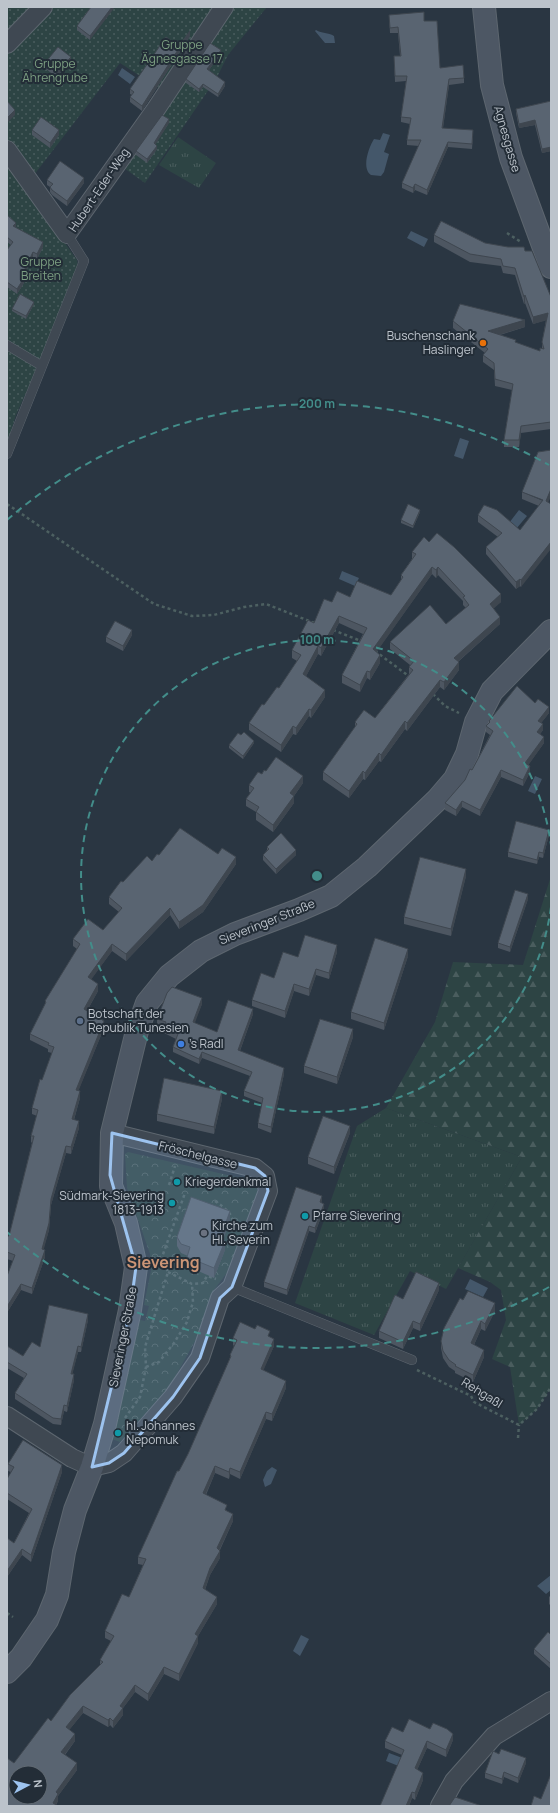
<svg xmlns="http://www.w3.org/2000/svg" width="558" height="1813" font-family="Manrope,sans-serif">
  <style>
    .grass { fill: url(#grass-tufts) }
    .forest { fill: url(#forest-firs) }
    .park { fill: url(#park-crowns) }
    .garden { fill: url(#garden-dots) }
    .water { fill: #44576a }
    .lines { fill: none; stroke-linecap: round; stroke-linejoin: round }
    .lane-casing { stroke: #5d666f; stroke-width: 10 }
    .street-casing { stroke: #5d666f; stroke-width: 20 }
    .secondary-casing { stroke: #5d666f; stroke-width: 24 }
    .path { stroke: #4d6061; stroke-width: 2.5; stroke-dasharray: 3 3; stroke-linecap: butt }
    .lane { stroke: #3f4852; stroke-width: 9 }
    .street { stroke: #3f4852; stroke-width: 18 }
    .secondary { stroke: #4d5764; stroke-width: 22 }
    .wall { fill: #4d5661 }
    .shaded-wall { fill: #3e464f }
    .building { fill: #596471; stroke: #3e464f; fill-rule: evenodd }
    .marked { fill: #9dc3ef; fill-opacity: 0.2; stroke: #9dc3ef; stroke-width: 3; stroke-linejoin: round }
    .ring { fill: none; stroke: #438d8a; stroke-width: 2; stroke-dasharray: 7 5 }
    .food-dot { fill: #e8710a; stroke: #232d37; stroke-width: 1.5 }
    .service-dot { fill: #5c6f8a; stroke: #232d37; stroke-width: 1.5 }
    .shop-dot { fill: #3f7fe0; stroke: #232d37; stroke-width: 1.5 }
    .culture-dot { fill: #0f9aa8; stroke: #232d37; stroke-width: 1.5 }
    .worship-dot { fill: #6b7280; stroke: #232d37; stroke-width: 1.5 }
    .labels { text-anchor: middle; stroke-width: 4; stroke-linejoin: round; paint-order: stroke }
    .park-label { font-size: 12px; fill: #7c9f82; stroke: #232d37 }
    .street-label { font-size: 12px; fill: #bcc3cb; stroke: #232d37 }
    .poi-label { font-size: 12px; fill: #bcc3cb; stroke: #232d37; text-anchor: start }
    .district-label { font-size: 16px; font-weight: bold; fill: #cc9576; stroke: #232d37 }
    .centre { fill: #438d8a; stroke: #232d37; stroke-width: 2 }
    .ring-label { font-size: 12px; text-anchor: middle; font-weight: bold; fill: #438d8a; stroke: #232d37; stroke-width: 4; stroke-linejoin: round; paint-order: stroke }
  </style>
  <defs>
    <pattern id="grass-tufts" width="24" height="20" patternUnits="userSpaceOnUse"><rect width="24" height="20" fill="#2d4444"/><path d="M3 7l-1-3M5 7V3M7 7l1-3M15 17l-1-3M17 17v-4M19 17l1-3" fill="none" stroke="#4a5d5e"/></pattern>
    <pattern id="forest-firs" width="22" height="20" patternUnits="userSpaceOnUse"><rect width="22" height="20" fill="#2d4444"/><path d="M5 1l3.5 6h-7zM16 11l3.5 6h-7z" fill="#4a5d5e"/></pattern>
    <pattern id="park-crowns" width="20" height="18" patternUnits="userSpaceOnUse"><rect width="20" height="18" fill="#2d4444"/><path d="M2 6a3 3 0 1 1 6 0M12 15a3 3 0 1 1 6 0" fill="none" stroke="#4a5d5e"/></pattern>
    <pattern id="garden-dots" width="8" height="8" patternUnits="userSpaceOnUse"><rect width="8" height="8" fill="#2d4444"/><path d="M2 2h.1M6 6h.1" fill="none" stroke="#4a5d5e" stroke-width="1.8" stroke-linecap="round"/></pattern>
  </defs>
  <rect width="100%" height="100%" fill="#2a3642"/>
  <path class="grass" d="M178,137L216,163L199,188L159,165Z
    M386,1108L522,1157L446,1289L410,1271L374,1335L295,1303L357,1126Z"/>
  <path class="forest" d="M551,876V1387L537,1409L519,1425L510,1367L492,1359L506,1320L501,1290L490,1282L458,1268L522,1157L386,1108L435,1022L453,962L523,965Z"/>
  <path class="park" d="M128,1152L253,1181L258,1191L233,1260L226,1274L211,1294L199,1334L170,1386L120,1442L112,1439L140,1320L145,1321L149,1306L144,1305L151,1270L150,1254L127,1188L125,1154Z"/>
  <path class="garden" d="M7,7H33L7,34Z
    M51,7H267L228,55L216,79L145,183L121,166L163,91L120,63L34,175L7,139V52Z
    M7,161L77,260L78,268L43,355L16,415L7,444Z"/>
  <path class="water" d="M316,30C322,34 328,32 334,36L335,43H325L315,31Z
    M122,68L135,77L130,84L118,75Z
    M383,133L390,135L384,152L389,154L384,172L381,176L371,175C361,168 369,147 374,139L380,140Z
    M411,231L428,239L424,247L407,238Z
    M460,438L469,441L463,459L454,456Z
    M519,510L527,516L516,529L509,523Z
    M342,571L359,578L355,586L339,579Z
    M535,776L542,779L535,794L528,791Z
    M470,1279L488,1288L483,1297L465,1289Z
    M272,1467L277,1470L271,1484L265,1487L263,1480L267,1471Z
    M551,1575V1590L546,1594L537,1586Z
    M301,1635L309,1639L300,1656L293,1651Z
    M389,1753L405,1759L401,1767L386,1761Z"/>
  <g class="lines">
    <defs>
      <path id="lane" d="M7,345L42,366
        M7,454L84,261L67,234
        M232,1287L412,1360"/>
      <path id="street" d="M7,44L43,7
        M7,150L67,234L156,109L224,7
        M7,1416L72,1458L92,1467L109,1463L124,1453L173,1397L200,1358L220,1298L232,1287L268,1191L265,1176L255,1168L112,1133
        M440,1806L454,1781L494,1736L551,1701"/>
      <path id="secondary" d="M484,7L492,85L511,158L551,267
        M7,1672L21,1658L47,1620L57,1595L64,1552L75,1510L92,1467L105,1424L130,1310L136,1267L126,1223L111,1186L112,1133L137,1031L147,1003L169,976L201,951L235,934L299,910L331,896L367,867L437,800L455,779L467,754L476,722L492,691L551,631"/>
    </defs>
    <use href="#lane" class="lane-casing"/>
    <use href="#street" class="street-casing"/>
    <use href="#secondary" class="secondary-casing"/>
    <path class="path" d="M507,233L521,242
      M7,504L154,604L192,616L214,615L244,607L266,604L317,624
      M333,630L361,641
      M375,651L410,677
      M433,694L445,706L459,713
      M169,1185L175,1166
      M215,1201C237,1216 235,1221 228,1245
      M152,1258L162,1257
      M168,1272L192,1284L203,1283L207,1276L216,1279
      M146,1367L159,1362L174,1343L187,1322L193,1302L192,1284
      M417,1370L471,1396L474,1402L519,1425L537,1409L551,1387
      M125,1418L140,1397L146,1367L145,1347L168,1272L162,1257L185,1193
      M518,1438L519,1425
      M7,1613L13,1617"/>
    <use href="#lane" class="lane"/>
    <use href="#street" class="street"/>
    <use href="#secondary" class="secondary"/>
  </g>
  <path class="wall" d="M91,7L90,40L77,30V26Z
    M389,15L424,21L440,68L464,78V83L449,85L443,128L473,135L472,149L448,147L427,195L415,190L413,193L402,188V183L419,146L407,145V140L410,124L401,122V117L406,81L395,82L394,56H400L398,33H390Z
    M190,36L142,111L130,102V97L132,95L130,94V89Z
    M221,53L209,70L225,86L218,97L203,87L199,92L186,83V79Z
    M71,62L56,77L45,68V63Z
    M551,101V151L542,153L535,125L519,128L516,113V109Z
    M169,123L155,144L157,149L147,163L136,155V151Z
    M32,130L59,135L50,148L32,135Z
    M47,180L84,183L67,206L52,195L50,192V187L47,185Z
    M7,215L16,228L43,247L37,259L33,257L23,278L24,283L17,294L7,287V250L11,245L7,242Z
    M434,235L485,243L525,251L551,297V429L521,433L519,447H504V440L512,390L495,386L494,370L483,362V355L485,353L453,328V321L525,327L500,335L516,343L540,351L542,348V342L546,320L533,324L525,303L524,304L515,275L503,273L501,266L470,262L434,242Z
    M34,304L26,319L12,311V309Z
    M522,492L548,503L521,587L520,586L516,589L486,554V547L498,537L478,522V515L520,530L539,506L522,499Z
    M420,512L413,528L401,523V520Z
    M412,552L501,602L493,608L500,624L459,661V670L444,690L440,687L407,731L405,729L381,762L379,761L365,780L363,779L349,798L323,780V772L355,727V722L375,718L409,674V667L410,665L390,649V642L446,624L466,608L463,605V601L438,575L436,578L432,574L376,652L380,663L370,680L367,678L360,692L342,683V675L363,634L339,623L321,656L318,654L306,676L325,697L311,718L309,716L296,735L293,734L281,752L249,730V723L279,688L297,661L292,658V650L314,623L332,602L350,597L391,595L401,580V575L412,559Z
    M132,635L123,651L106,642V637Z
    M535,703L549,713L541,723L543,730L540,734L544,743L528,765L530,772L523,786L501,777L480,816L462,807L456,816L445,810V803L465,780L472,770L490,735L486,732V726L489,723V721Z
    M254,743L243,759L229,748V745Z
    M266,771L303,783L294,796V803L273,832L256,820V812L246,806V799L251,793L249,792V785Z
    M549,835L543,858L539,857L537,864L508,857V852Z
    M267,847L296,855L276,874L263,860V855L267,850Z
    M218,854L236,864L203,912L179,929L170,915L126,961L112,951L91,979L98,991L87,1011L104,1028L78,1091L80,1098L74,1120L79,1128L71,1154L66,1153L51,1205L49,1230L43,1250L45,1257L32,1294L21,1290L8,1311H7V1276L13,1261L7,1259V1236H9L32,1143L31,1142V1136L37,1116L32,1114V1108L52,1053L48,1052V1049L30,1040V1034L45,1005V1001L77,949L73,946V939L103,930L119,912L109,904V897L123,882L152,861L159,855Z
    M466,876L451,936L404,924V917Z
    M528,899L510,952L498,948V943Z
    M337,952L329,979L316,975L309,996L294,991L285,1018L252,1006V1000L274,978L298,957Z
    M408,956L384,1030L351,1019V1012Z
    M202,1004L194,1023L217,1032L253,1014L240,1051L284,1074L271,1133L258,1128V1123L262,1103L244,1096V1091L250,1076L202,1058L199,1064L173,1052V1047L176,1039L164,1033V1027L157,1024V1019Z
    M353,1037L337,1084L304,1073V1066Z
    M222,1099L214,1134L157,1121V1114Z
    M350,1133L334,1174L308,1164V1157Z
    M322,1201L321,1203L324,1209L315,1233L309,1231L287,1295L264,1287V1282Z
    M230,1220L223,1240L225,1250L214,1278L187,1266L188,1256L181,1253L177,1246V1237Z
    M439,1290L420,1331L413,1328L403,1349L379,1338V1331Z
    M463,1300L495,1311L485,1331L481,1329L474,1345L484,1357L473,1382L455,1373V1371L449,1367L443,1358L441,1348V1341Z
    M88,1320L81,1352H78L72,1374L74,1380L67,1412L64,1411L61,1425L53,1424L15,1399V1393L24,1378L7,1368V1346L23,1356Z
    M270,1337L274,1346L263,1370L286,1388L272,1421L266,1419L240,1479L230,1474L229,1479L215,1473L206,1495L227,1511L233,1521L220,1550V1558L210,1575L205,1590L217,1604L198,1636V1643L179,1681L164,1674L148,1701L135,1692L123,1708V1715L113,1728L110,1725L108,1727L83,1713L69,1730L75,1741L65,1755L77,1770L58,1796V1801L56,1805L7,1806L14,1763L100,1665V1660L111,1641L105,1638V1631L129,1597L143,1565L138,1564V1557L188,1454L230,1358V1355L234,1346L233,1345V1338Z
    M8,1464L62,1472L31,1562L22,1555L7,1577V1538L14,1543L29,1513L7,1499V1479L11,1472L8,1471Z
    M551,1595V1606L549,1604V1597Z
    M551,1632V1669L534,1654V1649Z
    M403,1732L453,1740L446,1757L427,1748L417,1770L423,1780L415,1800L412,1798L409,1806H380L402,1755L385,1748V1741Z
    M526,1763L518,1783L504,1777L502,1784L485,1778V1773Z"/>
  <path class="shaded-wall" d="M112,7H115L90,40V36Z
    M190,31V36L142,111V106Z
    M221,50V53L207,73V69Z
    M71,57V62L56,77V72Z
    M449,79V85L442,133V128Z
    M225,82V86L218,97V94Z
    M203,84V87L199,92V89Z
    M15,110V115L7,123V118Z
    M169,119V123L154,147V143Z
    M535,120V125L519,128V124Z
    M59,130V135L50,148V143Z
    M448,142V147L427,195V190Z
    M157,146V149L147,163V159Z
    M551,147V151L542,153V149Z
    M84,178V183L67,206V201Z
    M415,184V190L413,193V188Z
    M16,223V228L13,226Z
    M43,242V247L37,259V254Z
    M33,252V257L21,282V277Z
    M24,278V283L17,294V289Z
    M525,295V303L524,304V297Z
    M34,302V304L26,319V316Z
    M548,313V320L533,324V317Z
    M525,320V327L488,338V331Z
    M521,426V433L519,447V440Z
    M551,489V496L546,508V501Z
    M420,510V512L413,528V526Z
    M551,542V549L521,587V580Z
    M432,567V574L373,657V649Z
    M438,567V575L436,578V570Z
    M520,579V586L516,589V582Z
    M501,594V602L490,612V604Z
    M339,616V623L321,656V648Z
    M500,617V624L454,665V658Z
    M132,630V635L123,651V646Z
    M318,646V654L303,682V674Z
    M380,655V663L370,680V672Z
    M459,662V670L444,690V682Z
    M367,671V678L360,692V685Z
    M440,680V687L407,731V723Z
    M325,690V697L311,718V710Z
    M549,707V713L538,727V721Z
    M309,709V716L296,735V728Z
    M405,721V729L381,762V755Z
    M543,724V730L537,738V732Z
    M293,726V734L281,752V745Z
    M544,737V743L525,770V763Z
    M254,741V743L243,759V756Z
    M379,753V761L365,780V773Z
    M530,766V772L523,786V780Z
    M501,770V777L480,816V810Z
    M363,771V779L349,798V791Z
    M303,776V783L294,796V803L273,832V825L290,793Z
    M462,801V807L456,816V810Z
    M549,830V835L543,858V853Z
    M296,850V855L276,874V869Z
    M539,852V857L537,864V860Z
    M236,857V864L203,912L179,929V922Z
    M466,869V876L451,936V929Z
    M528,894V899L510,952V947Z
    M170,908V915L126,961V954Z
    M112,944V951L88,984V977Z
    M337,945V952L329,979V973Z
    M408,949V956L384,1030V1023Z
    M316,969V975L309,996V989Z
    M98,984V991L84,1016V1009Z
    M294,984V991L285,1018V1011Z
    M202,998V1004L193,1028V1022Z
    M253,1009V1014L238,1056V1050Z
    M104,1021V1028L76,1097V1090Z
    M353,1029V1037L337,1084V1077Z
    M202,1052V1058L199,1064V1059Z
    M284,1068V1074L271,1133V1127Z
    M80,1091V1098L72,1126V1119Z
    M222,1091V1099L214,1134V1127Z
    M79,1121V1128L71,1154V1147Z
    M350,1126V1133L334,1174V1167Z
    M66,1146V1153L51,1205L49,1230L42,1256V1249L51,1199Z
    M322,1196V1201L320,1207V1202Z
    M324,1204V1209L315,1233V1228Z
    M230,1211V1220L220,1248V1239Z
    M309,1226V1231L287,1295V1290Z
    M225,1241V1250L214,1278V1268Z
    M45,1250V1257L32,1294V1288Z
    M439,1283V1290L420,1331V1324Z
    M21,1284V1290L8,1311V1305Z
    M495,1303V1311L485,1331V1324Z
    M88,1314V1320L81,1352V1347Z
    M413,1321V1328L403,1349V1342Z
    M481,1321V1329L471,1351V1343Z
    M274,1339V1346L261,1376V1369Z
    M78,1346V1352L71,1380V1374Z
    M484,1350V1357L473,1382V1375Z
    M74,1374V1380L67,1412V1406Z
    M286,1381V1388L272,1421V1414Z
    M64,1405V1411L61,1425V1419Z
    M266,1412V1419L240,1479V1472Z
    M62,1465V1472L31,1562V1555Z
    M215,1466V1473L203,1500V1493Z
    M230,1468V1474L229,1479V1472Z
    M233,1514V1521L217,1555V1548Z
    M22,1549V1555L7,1577V1571Z
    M220,1551V1558L210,1575L203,1595V1588L210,1568Z
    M217,1597V1604L195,1641V1634Z
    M198,1636V1643L179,1681V1674Z
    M164,1667V1674L148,1701V1694Z
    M135,1685V1692L123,1708V1715L113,1728V1721L120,1706Z
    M83,1706V1713L66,1734V1727Z
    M110,1718V1725L108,1727V1720Z
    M75,1734V1741L61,1759V1752Z
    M453,1734V1740L446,1757V1750Z
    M427,1741V1748L415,1775V1768Z
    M526,1758V1763L518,1783V1778Z
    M77,1763V1770L58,1796V1801L55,1806L53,1803L56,1792Z
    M504,1772V1777L502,1784V1779Z
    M423,1773V1780L415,1800V1793Z
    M412,1792V1798L409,1806H406Z"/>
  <path class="building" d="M91,7H112L90,36L77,26Z
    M424,12V21H437L440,68L463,65L464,78L449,79L442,128L473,130L472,144L448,142L427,190L415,184L413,188L402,183L421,140H407L411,118L401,117L407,76H395L394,56H401L398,27L390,28L389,15Z
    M190,31L142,106L130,97L134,92L130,89L166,37L179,46Z
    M210,43L221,50L207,69L225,82L218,94L203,84L199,89L186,79Z
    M58,47L71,57L56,72L45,63Z
    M7,101L15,110L7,118Z
    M551,101V147L542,149L535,120L519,124L516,109Z
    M162,115L169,119L154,143L157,146L147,159L136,151Z
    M41,117L59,130L50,143L32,130Z
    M60,161L84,178L67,201L52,190L50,187L53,184L47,180Z
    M7,215L16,223L13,226L43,242L37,254L33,252L21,277L24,278L17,289L7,282V250L13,242L7,237Z
    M441,221L485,243L508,247H524L525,251H532L551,297V422L521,426L519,440H504L513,384L495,379L494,363L483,355L488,349L453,321L460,304L525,320L488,331L516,340L515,342L540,351V348L544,349L542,342L548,313L533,317L525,295L524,297L515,268L503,266L501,259L470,254L434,235Z
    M20,294L34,302L26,316L12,309Z
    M551,450V489L546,501L551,504V542L521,580L520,579L516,582L486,547L502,533L478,515L484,505L497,510L520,530L543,500L522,492L538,452Z
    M408,504L420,510L413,526L401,520Z
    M437,533L454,547L501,594L490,604L500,617L454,658L459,662L444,682L440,680L407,723L405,721L381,755L379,753L365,773L363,771L349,791L323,772L357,724L355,722L364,710L375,718L413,670L409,667L414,661L390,642L430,605L446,624L469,605L463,597L465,596L438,567L436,570L432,567L373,649L380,655L370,672L367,671L360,685L342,675L367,628L339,616L321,648L318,646L303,674L325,690L311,710L309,709L296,728L293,726L281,745L249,723L262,704L264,705L277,687L279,688L301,655L292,650L308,620L314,623L324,599L332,602L337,591L350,597L357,581L391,595L403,577L401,575L416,554L412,552L424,537L429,542Z
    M115,621L132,630L123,646L106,637Z
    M517,686L535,703L538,699L549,707L538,721L543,724L537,732L544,737L525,763L530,766L523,780L501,770L480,810L462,801L456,810L445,803L465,780L470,769L472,770L493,731L486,726L490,722L489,721Z
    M244,732L254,741L243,756L229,745L238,733L241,735Z
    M276,757L303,776L290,793L294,796L273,825L256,812L259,807L246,799L254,788L249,785L258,772L262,774L264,770L266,771Z
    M516,821L549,830L543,853L539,852L537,860L508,852Z
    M180,828L218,854L222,848L236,857L203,905L179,922L170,908L126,954L112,944L88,977L98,984L84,1009L104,1021L76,1090L80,1091L72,1119L79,1121L71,1147L66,1146L51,1199L49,1223L42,1249L45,1250L32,1288L21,1284L8,1305L7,1304V1276L15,1255L7,1252V1236H9L34,1136H31L38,1110L32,1108L40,1079L42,1080L54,1047L48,1045L49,1043L30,1034L46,1002L45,1001L80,944L73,939L88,919L103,930L122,908L109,897L121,881L123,882L147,856L152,861L157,854L159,855Z
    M281,833L296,850L276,869L263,855L269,849L267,847Z
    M420,857L466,869L451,929L404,917Z
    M515,890L528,894L510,947L498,943Z
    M305,935L337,945L329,973L316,969L309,989L294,984L285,1011L252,1000L261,973L274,978L283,952L298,957Z
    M375,938L408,949L384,1023L351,1012Z
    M172,987L202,998L193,1022L217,1032L228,1000L253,1009L238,1050L284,1068L271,1127L258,1123L263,1098L244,1091L252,1072L202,1052L199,1059L173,1047L178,1034L164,1028L166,1022L157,1019L167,993Z
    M320,1019L353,1029L337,1077L304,1066Z
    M164,1078L222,1091L214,1127L157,1114Z
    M323,1116L350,1126L334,1167L308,1157Z
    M296,1187L322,1196L320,1202L324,1204L315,1228L309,1226L287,1290L264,1282Z
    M191,1197L230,1211L220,1239L225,1241L214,1268L187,1257L190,1247L181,1244L177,1237Z
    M416,1272L439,1283L420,1324L413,1321L403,1342L379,1331L395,1295L403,1299Z
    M468,1291L495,1303L485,1324L481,1321L471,1343L484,1350L473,1375L455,1366L456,1365L449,1360L443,1351L441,1341L444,1328L460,1298L463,1300Z
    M49,1305L88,1314L81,1347L78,1346L71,1374H74L67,1406L64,1405L61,1419L53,1418L15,1393L27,1374L7,1362V1346L23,1356L32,1342L40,1347Z
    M240,1322L255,1329L257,1325L270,1331L268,1336L274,1339L261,1369L286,1381L272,1414L266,1412L240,1472L230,1468L229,1472L215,1466L203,1493L227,1505L225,1510L233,1514L217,1548L220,1551L210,1568L203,1588L217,1597L195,1634L198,1636L179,1674L164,1667L148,1694L135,1685L120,1706L123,1708L113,1721L110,1718L108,1720L83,1706L66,1727L75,1734L61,1752L77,1763L56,1792L58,1794L53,1803L58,1806H7V1758L14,1763L48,1718L51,1721L70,1695L103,1662L100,1660L114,1636L105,1631L122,1594L129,1597L146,1559L138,1557L177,1471H179L188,1454L231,1356L230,1355L237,1340L233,1338ZM16,1773H40V1797H16Z
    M23,1440L62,1465L31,1555L22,1549L7,1571V1538L14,1543L32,1509L7,1493V1479L14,1467L8,1464Z
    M548,1632L550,1634L551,1632V1664L534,1649Z
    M409,1719L430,1729L433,1723L447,1729L453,1734L446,1750L427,1741L415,1768L423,1773L415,1793L412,1792L406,1806H380L404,1750L385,1741L392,1727L403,1732Z
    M501,1749L526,1758L518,1778L504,1772L502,1779L485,1773L493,1751L499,1754Z
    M551,1774V1806H531L534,1796L541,1799Z
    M455,1797L482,1806H449Z"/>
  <path class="marked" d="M112,1133L255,1168L265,1176L268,1191L232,1287L220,1298L200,1358L173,1397L124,1453L109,1463L92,1467L130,1310L136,1267L110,1175Z"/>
  <g class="ring">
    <path d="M551 907A236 236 0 1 1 551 845"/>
    <path d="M549 1287A472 472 0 0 1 7 1232M7 520A472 472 0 0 1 549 465"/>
  </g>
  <circle class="food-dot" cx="483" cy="343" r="4"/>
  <circle class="service-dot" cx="80" cy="1021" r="4"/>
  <circle class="shop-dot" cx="181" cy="1044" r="4"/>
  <g class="culture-dot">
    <circle cx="177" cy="1182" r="4"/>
    <circle cx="172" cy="1203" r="4"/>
    <circle cx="305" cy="1216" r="4"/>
    <circle cx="118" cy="1433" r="4"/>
  </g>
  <circle class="worship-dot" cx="204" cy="1233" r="4"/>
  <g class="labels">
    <g class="park-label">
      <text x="182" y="49">Gruppe<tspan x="182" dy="14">Ägnesgasse 17</tspan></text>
      <text x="55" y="68">Gruppe<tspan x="55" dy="14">Ährengrube</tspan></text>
      <text x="41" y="266">Gruppe<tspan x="41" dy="14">Breiten</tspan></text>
    </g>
    <g class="street-label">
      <text transform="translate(507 139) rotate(74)" y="4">Agnesgasse</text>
      <text transform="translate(99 190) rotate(-56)" y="4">Hubert-Eder-Weg</text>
      <text transform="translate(267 922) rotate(-22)" y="4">Sieveringer Straße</text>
      <text transform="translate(198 1155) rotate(14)" y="4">Fröschelgasse</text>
      <text transform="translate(123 1337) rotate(-79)" y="4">Sieveringer Straße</text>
      <text transform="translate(482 1393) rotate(32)" y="4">Rehgaßl</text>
    </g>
    <g class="poi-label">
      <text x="475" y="340" text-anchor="end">Buschenschank<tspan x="475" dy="14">Haslinger</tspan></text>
      <text x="88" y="1018">Botschaft der<tspan x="88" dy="14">Republik Tunesien</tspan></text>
      <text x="189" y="1048">'s Radl</text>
      <text x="185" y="1186">Kriegerdenkmal</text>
      <text x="164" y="1200" text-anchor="end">Südmark-Sievering<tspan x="164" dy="14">1813-1913</tspan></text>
      <text x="313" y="1220">Pfarre Sievering</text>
      <text x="212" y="1230">Kirche zum<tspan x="212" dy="14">Hl. Severin</tspan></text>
      <text x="126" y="1430">hl. Johannes<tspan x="126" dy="14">Nepomuk</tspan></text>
    </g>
    <g class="district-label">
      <text x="163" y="1268">Sievering</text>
    </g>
  </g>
  <circle cx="317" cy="876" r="6" class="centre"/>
  <g class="ring-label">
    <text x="317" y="408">200 m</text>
    <text x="317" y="644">100 m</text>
  </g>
  <rect width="558" height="1813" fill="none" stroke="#bcc3cb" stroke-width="16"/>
  <g transform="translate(28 1785) rotate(83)"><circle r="19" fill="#232d37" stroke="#606972"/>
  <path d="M0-3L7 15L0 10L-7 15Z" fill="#9dc3ef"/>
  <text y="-6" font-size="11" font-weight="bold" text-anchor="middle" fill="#bcc3cb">N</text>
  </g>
</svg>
